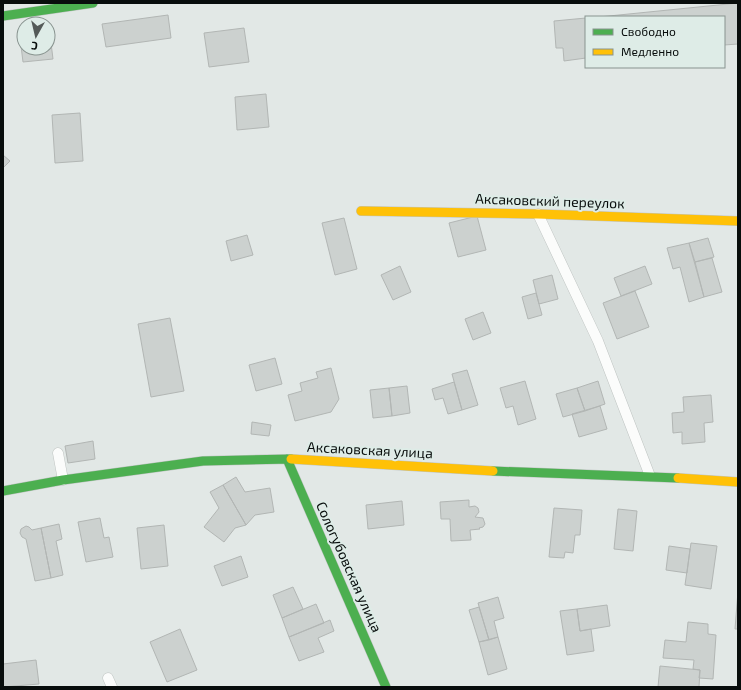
<svg xmlns="http://www.w3.org/2000/svg" width="741" height="690" font-family="'Exo 2',sans-serif">
  <style>
    .building { fill: #ccd1cf; stroke: #b2b6b4 }
    .lines { fill: none; stroke-linecap: round; stroke-linejoin: round }
    .lane-casing { stroke: #bfc4c2; stroke-width: 11 }
    .fast-casing { stroke: #bfc4c2; stroke-width: 10 }
    .slow-casing { stroke: #bfc4c2; stroke-width: 10 }
    .lane { stroke: #fbfcfb; stroke-width: 10 }
    .fast { stroke: #4caf50; stroke-width: 9 }
    .slow { stroke: #ffc107; stroke-width: 9 }
    .labels { text-anchor: middle; stroke-width: 4; stroke-linejoin: round; paint-order: stroke }
    .street-label { font-size: 14px; fill: #080d0c; stroke: #deece7 }
  </style>
  <rect width="100%" height="100%" fill="#e2e8e6"/>
  <path class="building" d="M738,3V44L724,45V17H599Z
    M168,15L171,38L106,47L102,24Z
    M586,18V58L564,61L563,48H556L554,21Z
    M244,28L249,62L209,67L204,33Z
    M48,35H50L53,59L23,62L20,38H24V48H48Z
    M266,94L269,127L237,130L235,97Z
    M80,113L83,161L55,163L52,115Z
    M3,155L10,161L3,168Z
    M477,216L486,250L458,257L449,223Z
    M344,218L357,269L335,275L322,223Z
    M247,235L253,255L231,261L226,241Z
    M708,238L714,257L695,262L689,243Z
    M689,243L704,297L689,302L680,267L673,269L667,248Z
    M712,258L722,292L704,297L695,262Z
    M400,266L411,292L393,300L381,275Z
    M645,266L652,284L621,296L614,278Z
    M552,275L558,299L539,304L533,280Z
    M635,291L649,327L617,339L603,303Z
    M536,293L542,315L528,319L522,297Z
    M483,312L491,333L473,340L465,319Z
    M170,318L184,391L151,397L138,324Z
    M275,358L282,384L256,391L249,365Z
    M331,368L339,399L331,412L295,421L288,395L302,391L300,383L318,378L316,372Z
    M467,370L478,405L462,410L452,374Z
    M525,381L536,419L518,425L513,406L506,408L500,388Z
    M598,381L605,404L585,411L577,388Z
    M454,382L462,410L448,414L443,398L435,400L432,389Z
    M407,386L410,413L392,416L389,388Z
    M389,388L392,416L373,418L370,390Z
    M577,388L585,411L563,417L556,394Z
    M711,395L713,422L704,423L705,442L682,444V432L673,433L672,413L684,412L683,397Z
    M600,406L607,429L579,437L572,414Z
    M252,422L271,425L269,436L251,434Z
    M93,441L95,459L68,463L65,446Z
    M236,477L245,492L270,488L274,512L255,515L246,525L223,485Z
    M223,485L246,525L235,528L224,542L204,527L219,508L210,492Z
    M469,500V507L475,506L478,508L479,512L475,517L483,518L485,524L483,527L479,528L480,529L470,530L471,540L451,541L450,519H441L440,502Z
    M402,501L404,525L368,529L366,505Z
    M554,508L582,510L580,535H575L573,553L565,552L564,558L549,557Z
    M618,509L637,511L633,551L614,549Z
    M100,518L104,538L109,537L113,557L86,562L78,522Z
    M59,524L62,539L56,541L63,575L51,578L41,528Z
    M164,525L168,566L141,569L137,528Z
    M26,526L29,527L32,530L41,528L51,578L35,581L26,539L22,537L20,533L21,529Z
    M691,543L717,546L711,589L685,585Z
    M669,546L690,549L687,573L666,570Z
    M241,556L248,577L222,586L214,566Z
    M293,587L303,609L282,618L273,595Z
    M738,591V629H735Z
    M498,597L504,618L494,621L498,637L489,640L478,603Z
    M316,604L324,623L289,637L282,618Z
    M607,605L610,626L580,631L577,609Z
    M479,607L489,640L479,642L469,610Z
    M577,609L580,631L591,629L594,651L567,655L560,611Z
    M330,620L334,631L318,638L324,652L299,661L289,637Z
    M688,622L708,624V634L716,635L713,679L699,678L700,670L693,669L694,660L663,658L665,640L686,642Z
    M180,629L197,670L167,682L150,642Z
    M498,637L507,669L488,675L479,642Z
    M36,660L39,684L3,687V664Z
    M660,666L700,670L699,687H658Z"/>
  <g class="lines">
    <defs>
      <path id="lane" d="M538,214L598,341L650,476
        M58,453L63,480
        M108,678L112,687"/>
      <path id="fast" d="M3,16L93,3
        M287,459L386,687
        M493,471L678,478
        M3,491L63,480L203,461L291,459"/>
      <path id="slow" d="M361,211L538,214L738,221
        M291,459L493,471
        M678,478L738,482"/>
    </defs>
    <use href="#lane" class="lane-casing"/>
    <use href="#fast" class="fast-casing"/>
    <use href="#slow" class="slow-casing"/>
    <use href="#lane" class="lane"/>
    <use href="#fast" class="fast"/>
    <use href="#slow" class="slow"/>
  </g>
  <g class="labels">
    <g class="street-label">
      <text transform="translate(550 201) rotate(2)" y="5">Аксаковский переулок</text>
      <text transform="translate(370 450) rotate(3)" y="5">Аксаковская улица</text>
      <text transform="translate(349 567) rotate(66)" y="5">Сологубовская улица</text>
    </g>
  </g>
  <rect width="741" height="690" fill="none" stroke="#080d0c" stroke-width="8"/>
  <rect x="585" y="16" width="140" height="52" fill="#deece7" stroke="#88938f"/>
  <rect x="593" y="29" width="20" height="6" fill="#4caf50" stroke="#88938f"/>
  <text x="621" y="36" font-size="12" fill="#080d0c">Свободно</text>
  <rect x="593" y="49" width="20" height="6" fill="#ffc107" stroke="#88938f"/>
  <text x="621" y="56" font-size="12" fill="#080d0c">Медленно</text>
  <g transform="translate(36 36) rotate(188)"><circle r="19" fill="#deece7" stroke="#88938f"/>
  <path d="M0-3L7 15L0 10L-7 15Z" fill="#545a58"/>
  <text y="-6" font-size="11" font-weight="bold" text-anchor="middle" fill="#080d0c">С</text>
  </g>
</svg>
